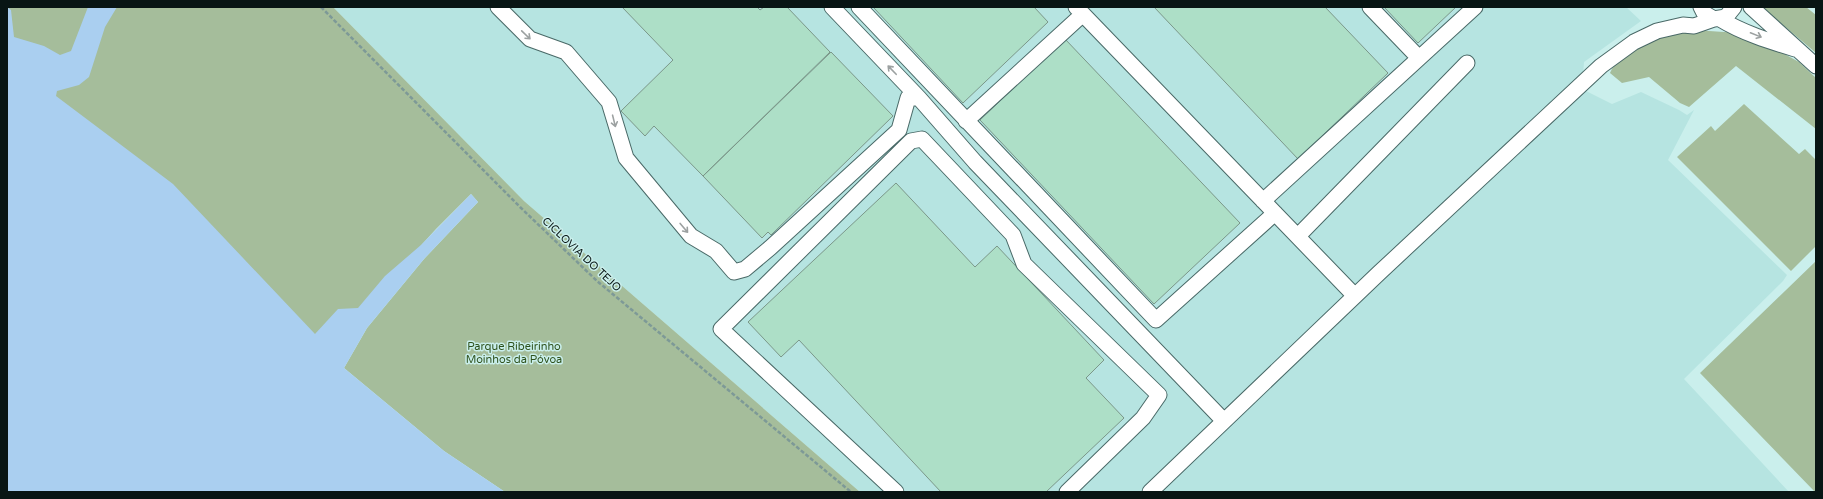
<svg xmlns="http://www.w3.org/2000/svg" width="1823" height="499" font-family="'Varela Round',sans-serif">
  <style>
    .built { fill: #b6e4e1 }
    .green { fill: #a5bd9b }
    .water { fill: #aacff0 }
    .building { fill: #addfc7; stroke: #7b9789 }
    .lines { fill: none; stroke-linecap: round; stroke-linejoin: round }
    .minor-casing { stroke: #496967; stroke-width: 17 }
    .path { stroke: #7d9997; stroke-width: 2.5; stroke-dasharray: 4 2; stroke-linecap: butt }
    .minor { stroke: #fff; stroke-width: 15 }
    .oneway { stroke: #9ca1a1 }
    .labels { text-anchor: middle; stroke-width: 3; stroke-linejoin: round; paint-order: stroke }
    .street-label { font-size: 11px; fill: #081514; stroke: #caefec }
    .park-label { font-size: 11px; fill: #2e511c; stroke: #caefec }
  </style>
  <rect width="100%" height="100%" fill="#caefec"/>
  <path class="built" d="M333,7H1626L1641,21L1584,62L1582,89L1612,104L1641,92L1679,110L1687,115L1694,110L1668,160L1787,275L1783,281L1684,379L1789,492H860L524,201Z"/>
  <path class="green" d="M7,7H333L524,201L860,492H505L444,451L344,368L367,328L424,259L478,202L471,194L436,229L310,368L7,47Z
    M1762,7H1806L1816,15V53Z
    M1679,29L1739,33L1768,45L1799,62L1816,78V129L1736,66L1689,107L1680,103L1649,77L1622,83L1610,73C1620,50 1656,38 1679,29Z
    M1744,104L1799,154L1805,149L1816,160V246L1791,271L1677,157L1711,126L1715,131Z
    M1816,261V492H1815L1700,373Z"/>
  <path class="water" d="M7,7L11,10L14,37L44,46L60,55L71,51L88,7H117L105,27L89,77L79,85L57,91L56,96L173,184L315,334L338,309L358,308L385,276L421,245L471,194L478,202L424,259L367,328L344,368L444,451L505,492H7Z"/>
  <path class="building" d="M622,7H757L760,10L764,7H787L830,52L703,176L654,126L645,136L621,111L673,60Z
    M873,7H1034L1048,22L963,103Z
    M1154,7H1325L1388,73L1298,159Z
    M1384,7H1456L1418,43Z
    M1065,39L1240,223L1154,304L980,120Z
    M831,52L893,116L771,235L768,232L762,238L703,176Z
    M896,183L975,267L997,246L1104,360L1086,378L1124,418L1046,492H941L799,340L781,357L748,322Z"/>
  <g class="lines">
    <defs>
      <path id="minor" d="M498,7L530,39L566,52L609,102L626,158L691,236L716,251L734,272L745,269L770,248L899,130L908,98H919
        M832,7L919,98L975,162L1224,421
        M859,7L1156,320L1275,213
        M1076,7L1355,296
        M1370,7L1419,58
        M1701,7L1704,13L1714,19L1726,17L1734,7
        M1751,7L1816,66
        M1720,19C1743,33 1769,41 1795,49
        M966,121L1083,14
        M1263,201L1475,7
        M1298,236L1467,63
        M896,492L721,329L911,141L922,139L1013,235L1024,264L1159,395L1143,418L1067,492
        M1150,492L1379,273L1601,66L1634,42L1657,31L1683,25L1694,26L1714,19"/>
    </defs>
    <use href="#minor" class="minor-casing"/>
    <path class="path" d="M321,7L520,207L597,281L851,492"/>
    <use href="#minor" class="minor"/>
  </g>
  <defs><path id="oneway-shaft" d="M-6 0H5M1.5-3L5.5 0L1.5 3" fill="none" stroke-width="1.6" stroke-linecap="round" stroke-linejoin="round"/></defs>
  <g class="oneway">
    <use href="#oneway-shaft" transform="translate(526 35) rotate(44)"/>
    <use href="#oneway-shaft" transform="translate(1756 35) rotate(22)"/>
    <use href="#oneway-shaft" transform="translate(892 70) rotate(-134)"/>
    <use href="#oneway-shaft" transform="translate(614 121) rotate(76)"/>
    <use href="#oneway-shaft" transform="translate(684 228) rotate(50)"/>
  </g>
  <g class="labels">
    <g class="street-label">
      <text transform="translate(582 254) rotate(43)" y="4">CICLOVIA DO TEJO</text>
    </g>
    <g class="park-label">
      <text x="514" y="350">Parque Ribeirinho<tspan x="514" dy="13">Moinhos da Póvoa</tspan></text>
    </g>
  </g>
  <rect width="1823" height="499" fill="none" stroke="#081514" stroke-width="16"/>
</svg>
